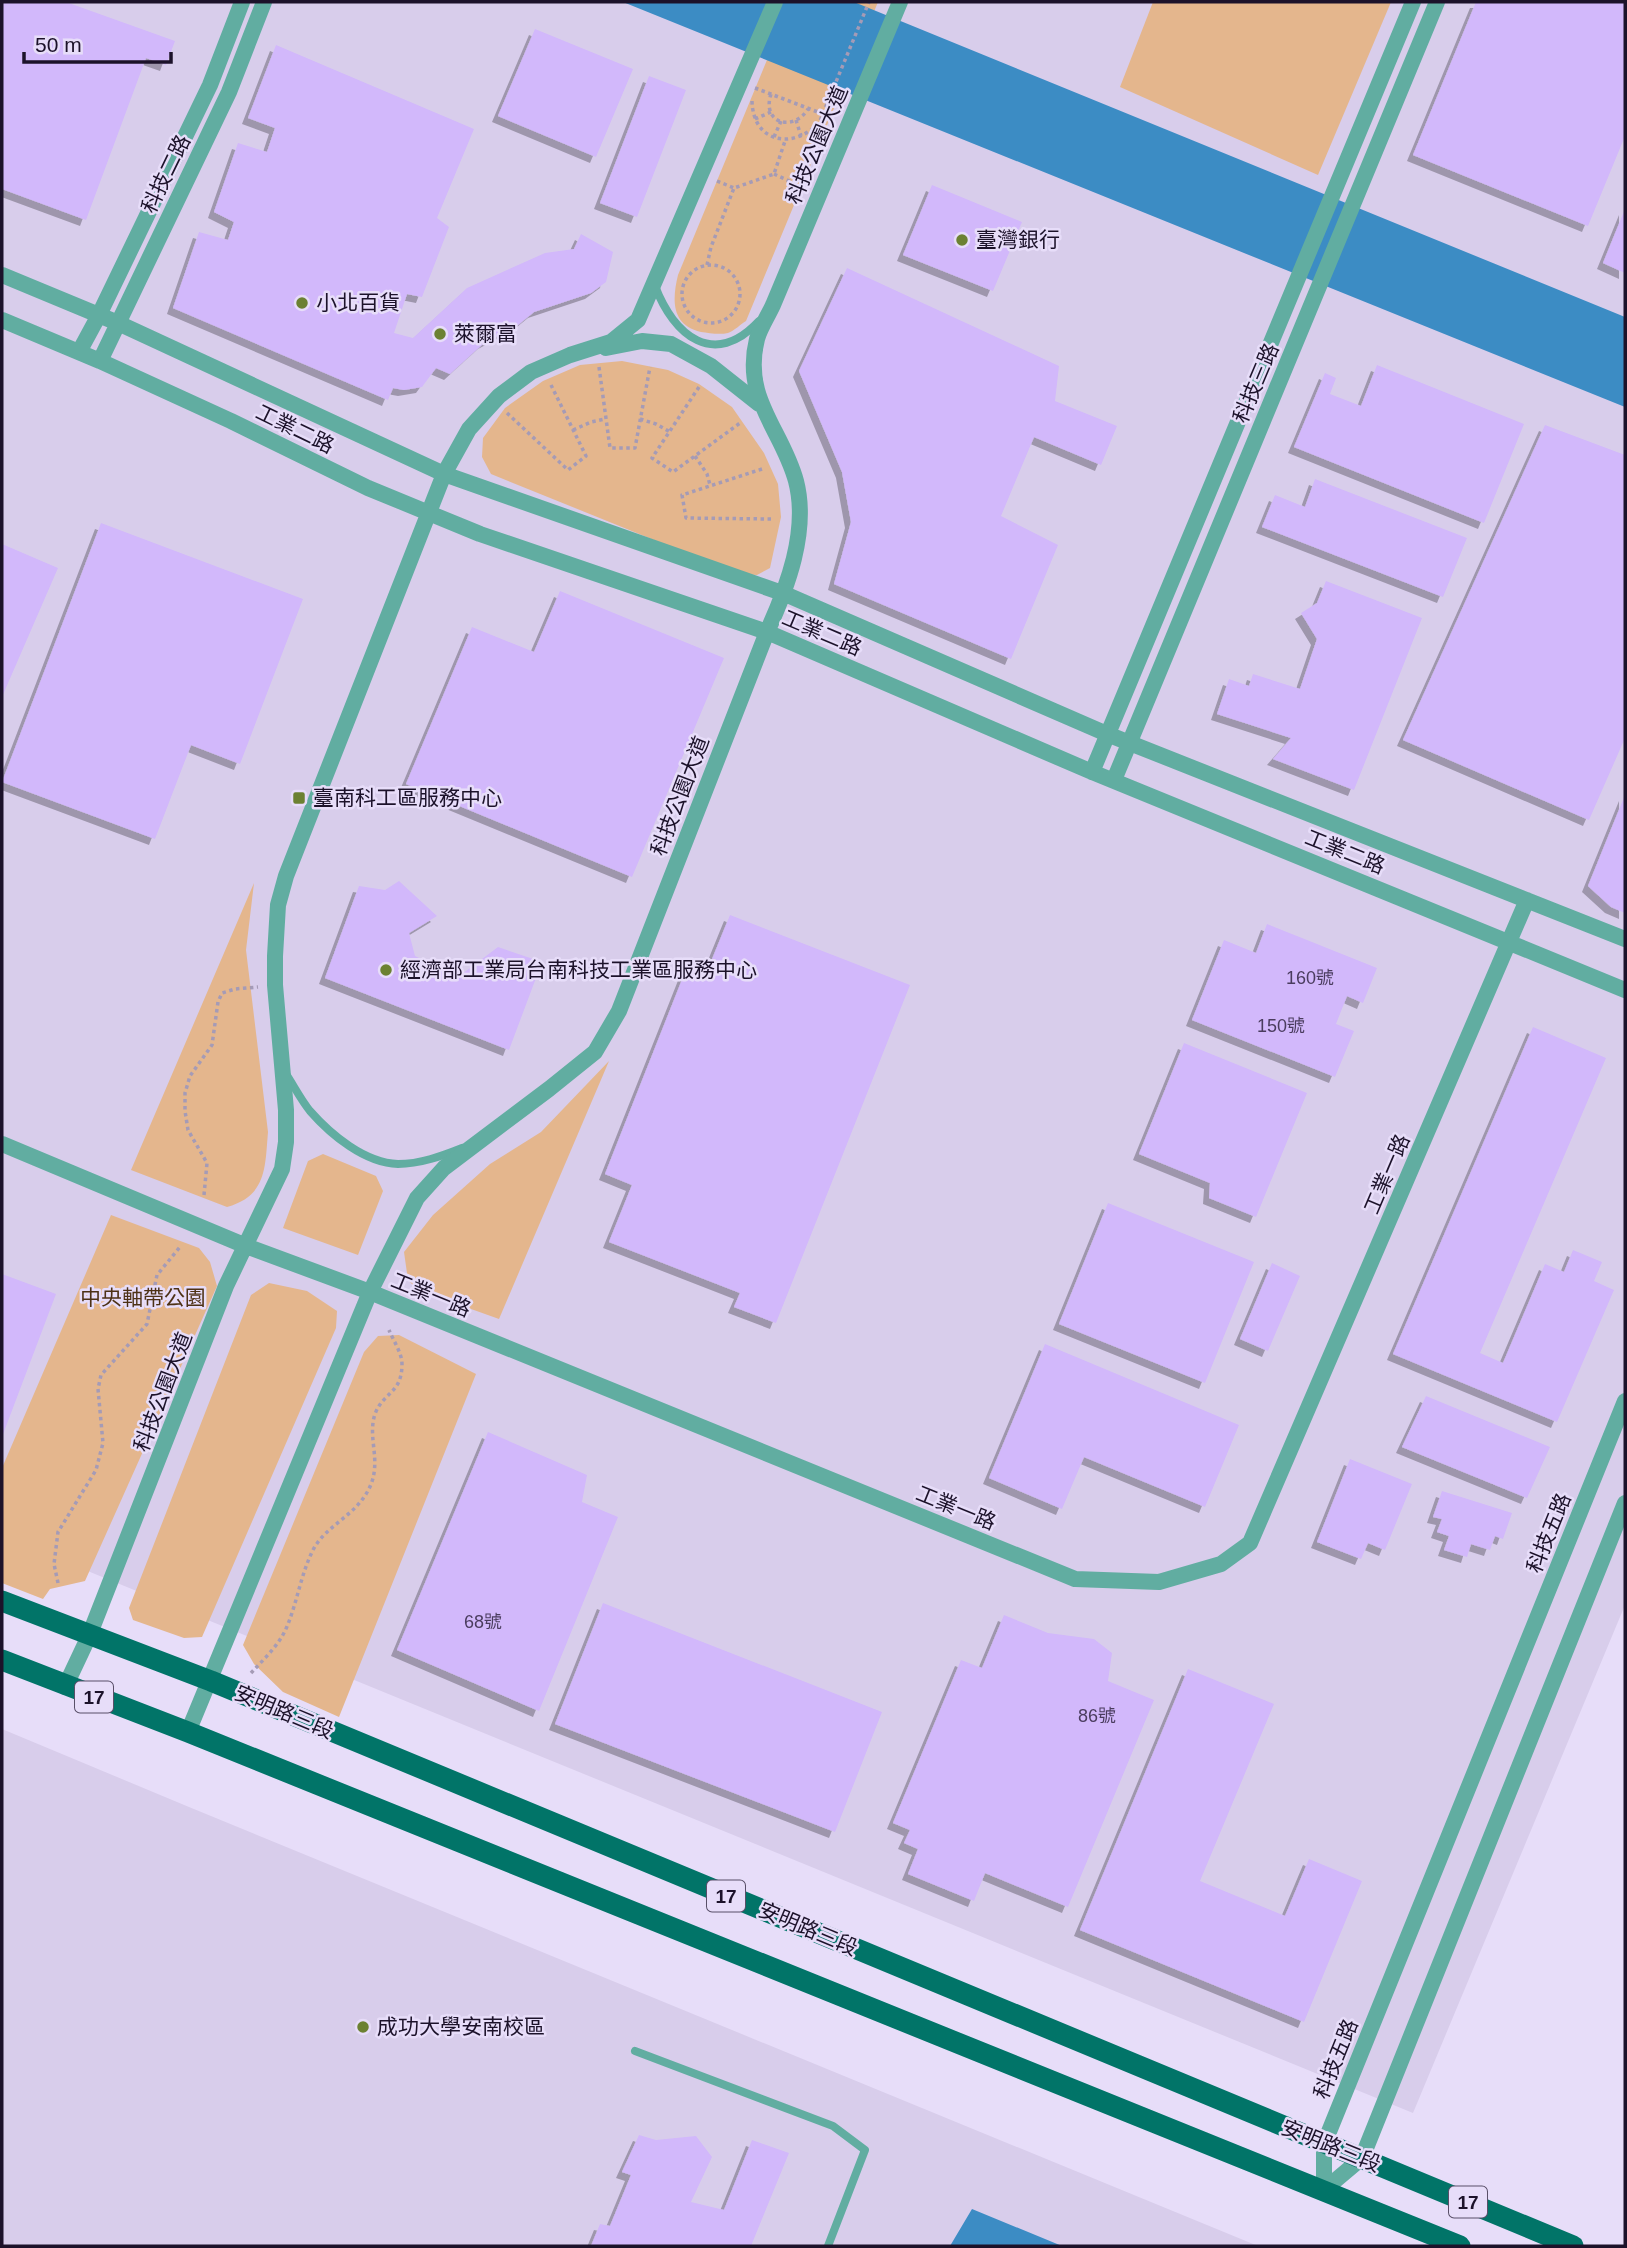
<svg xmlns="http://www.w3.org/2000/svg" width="1627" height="2248" font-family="Arial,'Noto Sans TC',sans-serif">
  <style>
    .built { fill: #d8cdeb }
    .green { fill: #e4b68d }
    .water { fill: #3c8cc4 }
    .building { fill: #d2b8fb; filter: url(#shadow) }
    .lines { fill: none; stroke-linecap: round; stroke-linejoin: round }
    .path { stroke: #a59bb6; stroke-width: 3.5; stroke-dasharray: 3.5 3.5; stroke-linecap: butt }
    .lane { stroke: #61ada1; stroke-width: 8 }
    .street { stroke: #61ada1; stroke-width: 16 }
    .primary { stroke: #017468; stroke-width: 21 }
    .poi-dot { fill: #6c8132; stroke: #e7ddf9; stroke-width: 2.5 }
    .labels { text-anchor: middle; stroke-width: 5; stroke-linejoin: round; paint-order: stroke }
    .number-label { font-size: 18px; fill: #4a3c5e }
    .shield { fill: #e7ddf9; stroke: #594f68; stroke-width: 2 }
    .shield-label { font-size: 19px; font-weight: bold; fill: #1c122a }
    .street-label { font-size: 21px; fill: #1c122a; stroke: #e7ddf9 }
    .poi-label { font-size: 21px; fill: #1c122a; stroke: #e7ddf9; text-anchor: start }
    .park-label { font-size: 21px; fill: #4d3115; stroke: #e7ddf9 }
  </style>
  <defs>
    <filter id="shadow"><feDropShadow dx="-6" dy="6" stdDeviation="0" flood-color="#0004"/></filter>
  </defs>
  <rect width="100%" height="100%" fill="#e7ddf9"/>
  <path class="built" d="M2,2H1625V1605L1413,2113L2,1536Z
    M2,1729L189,1807L1258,2246H2Z"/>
  <path class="green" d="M791,2H878L746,321C741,324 734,331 728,333C719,335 709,333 701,332C671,325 672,300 678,275Z
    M1153,2H1391L1318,175L1120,87Z
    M622,361L668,370L699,384L732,407L764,453L778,484L781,517L770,568L757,575L738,574L491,474L482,457L483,438L505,408L543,381L580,365Z
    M254,883L246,950L268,1132C265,1167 267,1196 227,1207L131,1170Z
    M609,1061L499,1319L418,1290L408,1280L404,1252L433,1215L490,1164L541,1132Z
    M323,1154L376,1176L383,1191L358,1255L283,1228L308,1161Z
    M111,1215L199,1248L210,1262L217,1286L85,1581L50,1589L43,1599L2,1583V1468Z
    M269,1283L307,1291L337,1311L336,1328L202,1637L184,1638L133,1620L129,1608L251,1295Z
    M399,1335L476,1374L339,1717L283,1692L254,1664L243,1645L364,1352L378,1336Z"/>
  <path class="water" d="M623,2H854L1625,317V407Z
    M972,2209L1062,2246H950Z"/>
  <path class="building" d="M2,2H66L175,41L166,65L146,58L86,220L2,189Z
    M1476,2H1625V136L1588,226L1413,155Z
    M535,29L633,69L596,157L498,116Z
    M276,45L474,129L437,218L449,227L422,297L407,294L394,333L413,338L467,288L545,253L574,249L581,234L613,252L606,282L591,293L534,312L518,325L484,343L450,374L436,368L422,387L404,390L393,388L388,400L173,308L199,232L228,240L234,222L214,212L238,143L267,152L275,128L248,118Z
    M649,76L686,90L637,217L600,203Z
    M932,185L1022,222L993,291L903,255Z
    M1625,209V273L1603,263Z
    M847,268L1059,366L1055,401L1117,426L1101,465L1034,437L1001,516L1058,545L1011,659L834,584L851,522L842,472L799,371Z
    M1377,365L1524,424L1484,523L1294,447L1325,373L1336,378L1330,394L1361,406Z
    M1545,425L1625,455V738L1589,820L1403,740Z
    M1315,479L1467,538L1443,597L1262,527L1275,495L1305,507Z
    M101,523L303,599L240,764L191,745L155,839L2,782Z
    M2,544L58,568L2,697Z
    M1326,581L1422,618L1354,790L1273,759L1291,738L1217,714L1229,679L1249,686L1253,674L1300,689L1317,639L1301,613L1317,603Z
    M560,591L724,658L632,877L406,784L472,627L534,652Z
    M1625,795V913L1611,907L1588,886Z
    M399,881L437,916L409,933L415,956L458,977L498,947L542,962L509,1050L325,978L359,886L385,890Z
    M730,915L910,985L776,1323L734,1307L740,1293L609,1242L632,1185L605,1174L689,962L708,969Z
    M1267,924L1377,968L1363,1003L1347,996L1336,1024L1354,1031L1335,1077L1192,1020L1224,940L1256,953Z
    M1533,1027L1606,1058L1480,1353L1503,1363L1545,1264L1564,1272L1573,1250L1602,1262L1594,1281L1614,1290L1557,1422L1393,1354Z
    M1184,1043L1307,1093L1256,1217L1209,1198L1210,1183L1139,1154Z
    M1108,1203L1254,1262L1205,1383L1059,1324Z
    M1272,1263L1300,1276L1268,1351L1240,1339Z
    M2,1274L56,1294L2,1437Z
    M1045,1344L1239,1425L1205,1507L1084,1457L1062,1509L989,1478Z
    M1426,1396L1550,1447L1527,1498L1402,1447Z
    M488,1432L587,1475L582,1502L618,1517L539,1711L397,1650Z
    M1350,1459L1412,1484L1385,1550L1368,1543L1361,1559L1317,1542Z
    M1442,1491L1512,1513L1503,1539L1495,1536L1490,1550L1471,1544L1467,1557L1444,1550L1449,1536L1437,1532L1442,1519L1433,1517Z
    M603,1603L882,1712L835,1832L555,1724Z
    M1004,1615L1048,1633L1094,1639L1112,1653L1108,1681L1154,1700L1068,1907L985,1873L974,1901L908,1874L918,1849L904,1843L910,1830L893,1823L961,1660L982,1668Z
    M1188,1669L1274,1704L1200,1881L1285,1916L1309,1859L1362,1881L1304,2022L1080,1930Z
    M639,2135L656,2140L696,2136L712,2157L691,2202L724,2210L752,2140L789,2153L751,2246H591L600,2224L610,2226L631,2175L622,2172Z"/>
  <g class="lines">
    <path class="path" d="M755,88L823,114
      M771,94C761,124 794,132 808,109
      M752,101C753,143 793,150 819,123L869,2
      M755,119L771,112
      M796,120L801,136
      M774,137L781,121
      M774,174L804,188
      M717,181L734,188
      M682 294a29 29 0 1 1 58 0a29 29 0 1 1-58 0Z
      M707,265L711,247L734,188L774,174L785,141
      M599,367L610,448H635L650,367
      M699,387L652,458L673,472L740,423
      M507,413L568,470L586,456L550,383
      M640,419L656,424L670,432
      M573,430L591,422L605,419
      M695,456L707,474L710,485
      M762,469L682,495L686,518L771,519
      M204,1195L207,1163L188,1130L185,1111V1093L190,1076L212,1045L218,1002L222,993L235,989L258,987
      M58,1583L54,1564L58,1532L96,1470L103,1443L98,1389L101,1375L147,1324L157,1275L180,1247
      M251,1673C263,1660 277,1647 285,1631C297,1605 300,1576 313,1550C325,1527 350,1518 364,1497C386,1466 366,1441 375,1414C383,1392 402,1394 402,1364C402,1353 393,1340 389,1330"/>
    <path class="lane" d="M655,286C674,336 714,369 759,321
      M286,1074C294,1086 301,1100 310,1111C331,1135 365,1163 398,1164C420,1164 442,1156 462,1148
      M635,2051L833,2126L865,2150L828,2246"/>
    <path class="street" d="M2,275L118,323L444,474L785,594L1107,734L1625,939
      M2,320L100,361L231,421L368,488L480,534L767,632L1092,772L1625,990
      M606,348L642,341L671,344L711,366L759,404
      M79,352L99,315L210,85L242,2
      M100,361L229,92L264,2
      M1092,772L1413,2
      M1114,780L1437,2
      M2,1144L246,1246L370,1292L1075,1579L1159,1582L1221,1564L1250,1543L1527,900
      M65,1687L89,1636L226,1286L282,1169L286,1142V1110L275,985V956L278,905L286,876L444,474L469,429L499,396L531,372L570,355L611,342L638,320L775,2
      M188,1732L370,1292L417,1198L444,1168L549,1089L595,1052L619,1011L767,632C787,588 809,531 796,481C782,429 742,399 757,339C760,328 768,316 773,305L900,2
      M1324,2190V2144L1625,1401
      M1324,2190L1362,2158L1625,1503"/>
    <path class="primary" d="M2,1601L211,1681L1573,2246
      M2,1660L188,1732L1460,2246"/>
  </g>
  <g class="poi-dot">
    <circle cx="962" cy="240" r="7"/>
    <circle cx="302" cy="303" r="7"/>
    <circle cx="440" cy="334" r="7"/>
    <rect x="292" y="791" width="14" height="14" rx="3.5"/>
    <circle cx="386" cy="970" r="7"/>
    <circle cx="363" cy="2027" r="7"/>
  </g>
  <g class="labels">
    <g class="number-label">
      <text x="1310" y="984">160號</text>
      <text x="1281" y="1032">150號</text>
      <text x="483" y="1628">68號</text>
      <text x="1097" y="1722">86號</text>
    </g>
    <g class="shield">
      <rect x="75" y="1681.5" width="38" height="31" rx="5"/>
      <rect x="707" y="1880.5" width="38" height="31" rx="5"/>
      <rect x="1449" y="2186.5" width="38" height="31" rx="5"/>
    </g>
    <g class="shield-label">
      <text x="94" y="1704">17</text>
      <text x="726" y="1903">17</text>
      <text x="1468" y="2209">17</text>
    </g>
    <g class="street-label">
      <text transform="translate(817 145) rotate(-67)" y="7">科技公園大道</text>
      <text transform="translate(166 174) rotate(-64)" y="7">科技二路</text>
      <text transform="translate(1256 383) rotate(-67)" y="7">科技三路</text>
      <text transform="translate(295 429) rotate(26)" y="7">工業二路</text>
      <text transform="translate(822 633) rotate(23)" y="7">工業二路</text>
      <text transform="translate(680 796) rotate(-69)" y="7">科技公園大道</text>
      <text transform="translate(1345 852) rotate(22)" y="7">工業二路</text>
      <text transform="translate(1387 1174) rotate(-67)" y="7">工業一路</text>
      <text transform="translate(431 1295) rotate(22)" y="7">工業一路</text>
      <text transform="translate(163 1392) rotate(-69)" y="7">科技公園大道</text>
      <text transform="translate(956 1508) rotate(22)" y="7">工業一路</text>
      <text transform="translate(1549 1533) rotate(-68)" y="7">科技五路</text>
      <text transform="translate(284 1712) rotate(23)" y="7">安明路三段</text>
      <text transform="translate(808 1929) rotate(23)" y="7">安明路三段</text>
      <text transform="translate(1336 2059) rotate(-68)" y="7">科技五路</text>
      <text transform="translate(1331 2146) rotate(22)" y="7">安明路三段</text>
    </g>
    <g class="poi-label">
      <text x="976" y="247">臺灣銀行</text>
      <text x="316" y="310">小北百貨</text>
      <text x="454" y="341">萊爾富</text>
      <text x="313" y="805">臺南科工區服務中心</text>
      <text x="400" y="977">經濟部工業局台南科技工業區服務中心</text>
      <text x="377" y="2034">成功大學安南校區</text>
    </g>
    <g class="park-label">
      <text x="143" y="1305">中央軸帶公園</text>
    </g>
  </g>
  <rect width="1627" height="2248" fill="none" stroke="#1c122a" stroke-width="7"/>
  <path d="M24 52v10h147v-10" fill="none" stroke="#1c122a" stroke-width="3.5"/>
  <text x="35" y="52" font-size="21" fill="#1c122a" stroke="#e7ddf9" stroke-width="5" paint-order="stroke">50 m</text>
</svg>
